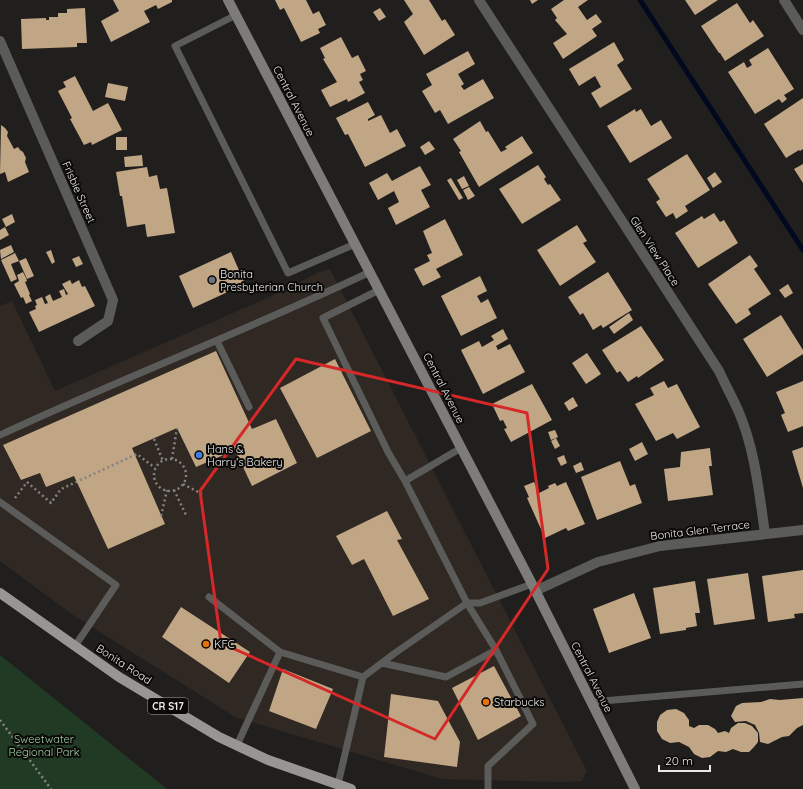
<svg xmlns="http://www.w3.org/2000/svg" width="803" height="789" font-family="Quicksand,sans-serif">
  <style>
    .built { fill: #302823 }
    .green { fill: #213a23 }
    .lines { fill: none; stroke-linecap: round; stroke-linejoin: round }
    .stream { stroke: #00091e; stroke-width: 5 }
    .building { fill: #c1a685 }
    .path { stroke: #858382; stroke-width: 2.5; stroke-dasharray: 2 3; stroke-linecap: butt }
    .service { stroke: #5b5b59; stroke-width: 7 }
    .minor { stroke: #5b5b59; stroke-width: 10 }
    .secondary { stroke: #7e7c7a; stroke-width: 10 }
    .primary { stroke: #989694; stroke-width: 10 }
    .marked { fill: none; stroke: #d62828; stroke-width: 3; stroke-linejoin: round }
    .worship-dot { fill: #6b7280; stroke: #0a0908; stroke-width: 1.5 }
    .shop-dot { fill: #3f7fe0; stroke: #0a0908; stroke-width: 1.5 }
    .food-dot { fill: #e8710a; stroke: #0a0908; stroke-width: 1.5 }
    .labels { text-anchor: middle; stroke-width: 4; stroke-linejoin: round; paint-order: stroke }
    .shield { fill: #0a0908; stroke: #a6a5a4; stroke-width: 1 }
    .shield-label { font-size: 10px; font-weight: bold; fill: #e9e8e7 }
    .street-label { font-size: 11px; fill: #e9e8e7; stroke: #0a0908 }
    .poi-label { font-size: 11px; fill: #e9e8e7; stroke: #0a0908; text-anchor: start }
    .park-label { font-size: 11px; fill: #9ed0a0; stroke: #0a0908 }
  </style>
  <rect width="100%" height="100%" fill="#211f1d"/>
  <path class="built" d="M330,269L587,771L582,781L562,782L442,779L235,717L73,615L0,561V306L12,301L55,391L274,295L319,272Z"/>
  <path class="green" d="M0,655L167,789H0Z"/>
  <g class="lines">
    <path class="stream" d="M640,0L803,250"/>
  </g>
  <path class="building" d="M113,0H172V2L158,9L156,5L144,11L150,22L111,42L101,21L119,11Z
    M275,0H306L313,14L319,11L326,25L318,29L320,33L301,42L284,8L280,10Z
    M404,0H429L442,21L445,19L455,35L424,55L404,22L413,14Z
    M530,0H538L532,4Z
    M564,0H588L578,7L587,20L596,14L602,22L592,29L597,36L563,59L553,43L567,34L555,20L557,18L551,9Z
    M685,0H718L695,15Z
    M737,3L750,23L753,20L764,36L725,61L720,53H719L701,26Z
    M85,8L87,43H77V47L22,49L21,19L46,18V20H49V17H58V13H67V9Z
    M380,8L386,17L379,21L373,12Z
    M341,37L352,58L358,55L366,71L360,74L363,80L359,82L365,93L348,102L347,99L330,107L321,90L337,82L323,59L325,58L320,48Z
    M614,42L624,60L617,65L632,89L600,108L591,93L601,87L595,76L579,86L569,69Z
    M768,48L794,89L784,95L787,99L782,103L779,99L755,114L728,72L744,62L747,68L752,65L749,60Z
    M468,51L475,64L458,74L464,84L461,86L464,90L483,79L494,98L448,124L440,110L435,113L422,91L432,85L426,74Z
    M75,76L93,111L108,103L122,130L92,145L91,142L84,145L70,119L72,118L58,91L66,87L63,82Z
    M108,83L128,87L125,101L105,97Z
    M803,98V149L800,151L799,150L786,158L764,124Z
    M368,102L375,115L368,119V121L381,115L390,133L397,129L406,146L365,167L348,134L345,135L336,118Z
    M635,109L636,112L641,109L651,126L661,120L672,138L630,163L607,126Z
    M480,121L486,132L488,131L501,152L507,149L505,147L522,136L533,153L479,187L459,152L461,151L453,139Z
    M1,125L5,128L8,132L7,136L14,149L18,147L20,150L23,152L26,158L25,162L29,172L8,182L5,172L0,174Z
    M116,137H127V150H116Z
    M429,141L435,149L425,155L420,147Z
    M687,154L710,190L685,206L688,211L676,219L673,213L666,217L656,202L660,199L647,179Z
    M142,155L143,166L125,167L124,157Z
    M803,164V183L794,169Z
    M538,165L546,177L544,179L548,185L550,184L561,200L522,224L499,189Z
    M420,166L431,185L421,190L430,207L396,225L388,208L399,202L394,191L378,200L369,183L387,173L392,181Z
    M147,167L149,177L157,175L160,189L167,188L175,233L147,237L145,224L127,227L122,196H120L116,172Z
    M715,172L722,182L713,188L707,178Z
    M464,176L469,186L462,189L457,180Z
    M451,178L463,198L459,200L447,180Z
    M469,187L475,196L468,200L463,190Z
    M714,213L720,222L724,220L738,243L698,268L675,233L702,216L704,219Z
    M12,214L15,222L6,227L2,219Z
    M445,219L463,255L436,269L441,277L423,286L414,269L430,261L427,255L432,253L423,231Z
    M577,225L587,241L583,243L596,262L560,286L537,250Z
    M5,227L9,235L0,240V230Z
    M11,245L14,252L1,259L0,250Z
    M51,250L55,262L52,264L46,252Z
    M231,252L245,284L193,308L179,276Z
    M15,253L19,261L11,264L17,279L11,282L1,260Z
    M750,255L758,266L754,269L771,294L748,309L751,314L736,324L708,284Z
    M79,256L83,264L76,267L72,259Z
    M26,258L34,276L27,279L19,261Z
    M23,272L26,278L27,281L25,282L30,294L29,295L32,301L26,304L23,297L21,298L14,284L19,281L17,275Z
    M608,272L632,310L603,328L601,325L593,330L583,313L580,315L568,297Z
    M480,276L487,291L477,296L481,303L488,299L497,318L461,336L441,296Z
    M70,280L72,284L79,280L82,287L85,286L95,306L39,332L29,312L36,309L35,306L37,305L35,300L42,297L45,304L48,303L45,297L50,294L53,301L62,297L59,291L64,289L66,295L68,294L62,284Z
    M788,284L793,293L785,298L779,290Z
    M629,313L633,320L614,334L609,327Z
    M781,315L803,350V354L767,377L743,339Z
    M641,326L664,360L638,378L637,376L628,382L620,371L617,373L602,350Z
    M503,329L508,339L496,346L498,350L510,344L525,372L483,394L461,350L479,341L482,347L494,340L491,336Z
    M216,351L252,429L276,419L297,463L252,486L235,450L196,467L177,428L132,448L165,524L108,549L74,476L46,487L40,473L21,480L3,445Z
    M587,353L601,374L586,384L572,363Z
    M335,359L371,431L317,458L280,388Z
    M664,381L668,388L677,384L700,427L677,439L673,433L656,441L635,404L654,395L650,388Z
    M803,381V426L788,432L781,415L785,413L776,392Z
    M532,384L552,420L511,442L504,429L507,428L503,420L500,421L492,404Z
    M573,397L578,406L569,411L564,403Z
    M555,430L558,437L551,440L548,432Z
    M556,438L560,446L555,449L551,441Z
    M642,442L648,454L635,461L629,449Z
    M803,447V488L792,451Z
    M710,448L712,466H709L713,495L668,501L664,469L680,467L681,452Z
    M564,455L567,463L561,466L557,458Z
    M620,461L630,486L635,484L642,503L597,520L581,477Z
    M581,462L584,470L576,473L573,466Z
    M534,482L539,493L549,488L548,486L555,483L557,486L566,482L585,524L568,531L566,528L545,538L527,498L529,497L524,486Z
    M387,511L402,539L397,540L429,599L393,616L364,559L352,565L336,536Z
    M803,570V613L794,614L795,618L768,622L762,576Z
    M748,573L755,619L714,625L707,579Z
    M695,581L700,613H695L697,626L686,628V630L660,634L653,588Z
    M634,593L651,638L609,653L593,609Z
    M181,607L250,652L229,683L162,637Z
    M494,666L521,716L478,740L452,688Z
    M283,669L333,689L316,729L269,711Z
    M391,694L438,701L460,742L457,767L384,757Z
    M803,698V725L797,728L789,736L782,737L768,744L760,742L759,733L755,725L746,721L735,722L731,716L736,706L742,703L761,702L770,699L780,700Z
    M676,709L684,713L689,720V726L694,728L699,725H708L715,729L718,733L725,731L729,733L731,728L738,723H745L752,726L758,733V742L754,747L749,752H741L733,749L726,752L718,751L710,757L702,758L694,754L689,747L679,742L670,743L662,739L657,731V722L660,715L667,710Z"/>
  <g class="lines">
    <path class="path" d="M154,439L163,461
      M172,459L177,428
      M154 475a16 16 0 1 1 32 0a16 16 0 1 1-32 0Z
      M183,484L202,494
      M174,490L186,515
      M15,498L27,482L51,503L61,489L137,454L155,468
      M161,516L167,490
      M0,720L51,789"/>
    <path class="service" d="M236,15L175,46L288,273L355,244
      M379,290L323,318L388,452L405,481L467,603L496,650L533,724L488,766V789
      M217,341L249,407
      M0,435C122,378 248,330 370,272
      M405,481L461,448
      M0,502L116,585L75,646
      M209,597L280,652L237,745
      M280,652L363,677
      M382,663L446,677L496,650
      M591,702L803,684
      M338,784L363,677L395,653L467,603H480L532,584"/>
    <path class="minor" d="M479,0L719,371C725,384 732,397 738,410C755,449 759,492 765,534
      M784,0L803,30
      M0,41L113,300L108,321L78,341
      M535,591L598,562L660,546L803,530"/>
    <path class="secondary" d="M228,0L532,584L635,789"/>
    <path class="primary" d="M0,593L119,677L219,737L268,760L351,789"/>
  </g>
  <path class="marked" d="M296,359L527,413L548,569L435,739L221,643L200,491Z"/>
  <circle class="worship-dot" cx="212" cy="280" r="4"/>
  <circle class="shop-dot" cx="199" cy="455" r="4"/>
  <g class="food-dot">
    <circle cx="206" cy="644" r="4"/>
    <circle cx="486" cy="702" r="4"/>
  </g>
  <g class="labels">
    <rect class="shield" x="148" y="698" width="40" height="16" rx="3"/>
    <g class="shield-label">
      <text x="168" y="710">CR S17</text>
    </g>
    <g class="street-label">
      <text transform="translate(294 101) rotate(63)" y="4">Central Avenue</text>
      <text transform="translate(79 192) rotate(66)" y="4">Frisbie Street</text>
      <text transform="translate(655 251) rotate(57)" y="4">Glen View Place</text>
      <text transform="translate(444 388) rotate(63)" y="4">Central Avenue</text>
      <text transform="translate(700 530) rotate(-7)" y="4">Bonita Glen Terrace</text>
      <text transform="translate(124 664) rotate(33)" y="4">Bonita Road</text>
      <text transform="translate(592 677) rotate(63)" y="4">Central Avenue</text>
    </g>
    <g class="poi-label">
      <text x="220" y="278">Bonita<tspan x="220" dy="13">Presbyterian Church</tspan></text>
      <text x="207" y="453">Hans &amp;<tspan x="207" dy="13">Harry’s Bakery</tspan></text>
      <text x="214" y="648">KFC</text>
      <text x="494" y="706">Starbucks</text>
    </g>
    <g class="park-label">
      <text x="44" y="743">Sweetwater<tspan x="44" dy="13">Regional Park</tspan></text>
    </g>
  </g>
  <path d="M659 765v6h51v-6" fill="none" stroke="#e9e8e7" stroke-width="2"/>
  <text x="665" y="765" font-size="12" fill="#e9e8e7" stroke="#0a0908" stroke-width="3" paint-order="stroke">20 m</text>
</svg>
